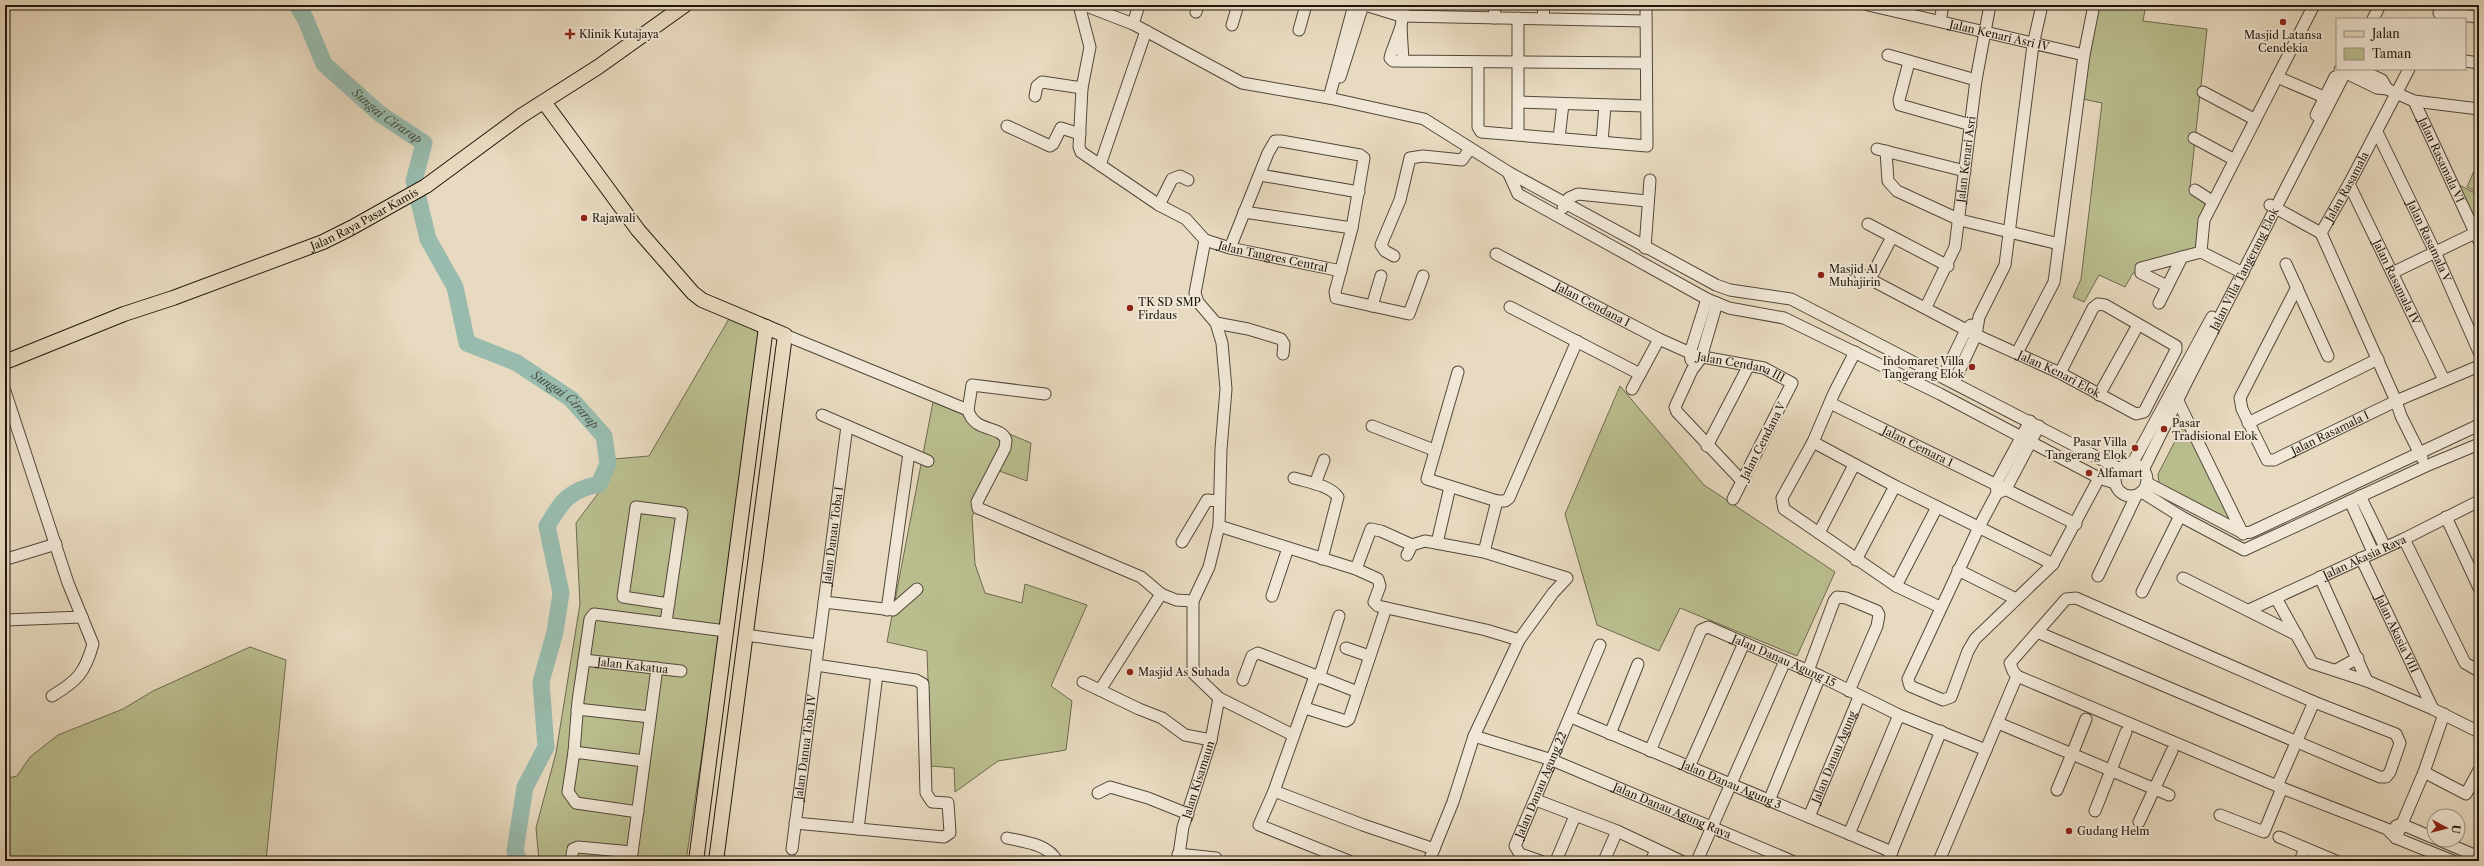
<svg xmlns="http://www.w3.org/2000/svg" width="2484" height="866" font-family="'Libre Caslon Text',serif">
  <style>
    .green { fill: #babe8f; stroke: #6d6a4e }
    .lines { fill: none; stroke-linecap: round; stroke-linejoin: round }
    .river { stroke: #98bbad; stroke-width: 17 }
    .minor-casing { stroke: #524839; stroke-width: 13 }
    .major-casing { stroke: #20170c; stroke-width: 16 }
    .minor { stroke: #f0e7d6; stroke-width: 11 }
    .major { stroke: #e8dac0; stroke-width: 14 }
    .poi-dot { fill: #8f2418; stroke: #f0e7d6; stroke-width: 1.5 }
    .labels { text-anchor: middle; stroke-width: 4; stroke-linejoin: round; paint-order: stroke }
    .poi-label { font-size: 11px; fill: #20170c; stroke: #f0e7d6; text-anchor: start }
    .street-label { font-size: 11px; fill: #20170c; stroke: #f0e7d6 }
    .water-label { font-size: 12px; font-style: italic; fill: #4a5044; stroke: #f0e7d6 }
  </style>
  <rect width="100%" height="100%" fill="#e8dac0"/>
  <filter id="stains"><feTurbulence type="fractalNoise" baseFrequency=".005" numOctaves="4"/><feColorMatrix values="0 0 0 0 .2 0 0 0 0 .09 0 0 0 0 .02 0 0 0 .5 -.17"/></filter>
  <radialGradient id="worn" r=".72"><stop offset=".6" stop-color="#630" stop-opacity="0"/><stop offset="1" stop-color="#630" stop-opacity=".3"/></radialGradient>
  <path class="green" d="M2094,5H2146L2143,21L2207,29L2190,187L2212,201L2201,252L2141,273H2133L2125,287L2099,275L2084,302L2073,297L2081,279L2102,103L2078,98Z
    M2474,171L2479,174V193L2467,187Z
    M2459,185L2479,195V220H2473Z
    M730,317L765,331L686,861H539L536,828L556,753L580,604L576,523L611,476L613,459L649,456Z
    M1620,386L1704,485L1835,572L1797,656L1680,608L1659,651L1597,625L1565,514Z
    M933,402L1031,443L1027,481L991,468L972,517L975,564L985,593L1022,603L1025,584L1087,605L1051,686L1072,701L1066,750L998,761L955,792L954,768L931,766L927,651L887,642Z
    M2187,418L2243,533L2159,483L2158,474Z
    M250,647L286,660L266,861H5V779L17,776L30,757L58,735L123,709L153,691Z"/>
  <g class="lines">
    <path class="river" id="s1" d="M297,5L305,18L324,64L380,114L424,143L414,181L428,239L455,287L467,343L517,363L571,399L604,436L608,464L599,484C568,491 563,500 547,526L561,593L555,632L541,682L546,747L525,787L515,851L519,861"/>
    <defs>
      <g id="minor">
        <path d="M1079,5L1090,47L1082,88L1079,147L1081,152L1159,205L1186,219L1205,240"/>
        <path d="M1084,5L1133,24L1242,83L1329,98L1424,119L1508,172L1716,285L1730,290L1791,299L2120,469"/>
        <path d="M1365,5L1401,16L1645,21"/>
        <path id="s2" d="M1868,5L2084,55"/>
        <path d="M1196,12L1198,5"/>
        <path d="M2439,13L2479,17"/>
        <path d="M1494,18L1495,5"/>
        <path d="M1543,18L1544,5"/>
        <path d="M2373,19L2380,5"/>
        <path d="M1940,21L1943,5"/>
        <path d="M1133,24L1139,5"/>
        <path d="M1232,25L1238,5"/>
        <path d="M1401,27L1391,54L1390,58L1393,61L1645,63"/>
        <path d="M1299,30L1306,5"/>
        <path d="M1888,55L1976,80"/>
        <path d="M1403,61L1401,27L1404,5"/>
        <path d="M2465,61L2479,63"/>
        <path d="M1478,62V127L1481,132L1647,146L1646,5"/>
        <path d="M1909,62L1899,100L1900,105L1971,125"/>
        <path d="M2358,69L2382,80L2387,89"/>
        <path d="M2340,70L2377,88L2387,89L2414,101L2479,109"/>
        <path d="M1340,77L1363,5"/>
        <path d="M2277,77L2331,100"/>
        <path d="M2203,92L2254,119"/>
        <path d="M1035,96L1037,86L1042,82L1082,88"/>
        <path d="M1329,98L1354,5"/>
        <path id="s3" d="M2414,101L2479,241"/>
        <path d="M1519,102L1645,106"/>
        <path d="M2316,115L2335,77"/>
        <path d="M1007,126L1050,146L1053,144L1061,128L1080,134"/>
        <path id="s4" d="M2377,132L2435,252L2479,352"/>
        <path d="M1518,135V18"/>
        <path d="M1559,138L1563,104"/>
        <path d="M2194,138L2233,159"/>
        <path d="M1602,142L1605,105"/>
        <path d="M1877,149L1965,171"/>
        <path d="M1886,151L1888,181L1897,191L1960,220L2059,244"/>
        <path d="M1100,165L1146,31"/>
        <path d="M1508,172L1518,194L1707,299L1729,308L1784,318L1940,394L2099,478L2115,483"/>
        <path d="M1260,175L1359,192"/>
        <path id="s5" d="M2349,184L2444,380"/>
        <path d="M2195,190L2212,201"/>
        <path d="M1159,205L1172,179L1180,176L1188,180"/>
        <path d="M2270,205L2321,233"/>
        <path d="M1563,208L1569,198L1578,194L1647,201"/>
        <path d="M1244,212L1352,228"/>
        <path d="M1868,224L1948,266"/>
        <path d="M2321,233L2396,401L2401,416L2422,458"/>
        <path id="s6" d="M2321,233L2349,184L2409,69"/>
        <path d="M1205,240L1195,293L1198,302L1216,323L1222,343L1226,389L1221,449L1219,526L1209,567L1193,601V673L1219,698L1293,735"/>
        <path id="s7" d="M1205,240L1230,248L1341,271"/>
        <path d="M1230,248L1268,153L1275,141H1281L1360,155L1364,158L1352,228L1335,292L1336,298L1409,314L1423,276"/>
        <path d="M1645,248L1650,180"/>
        <path id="s8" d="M1496,254L1659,339L1697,356L1764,368L1792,383L1733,499"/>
        <path d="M1394,256L1385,251L1381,245L1400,200L1410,158L1423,156L1462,160L1470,149"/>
        <path d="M2286,264L2328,356"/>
        <path d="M2243,273L2201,252L2204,220L2314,5"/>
        <path d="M2392,273L2475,233L2479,228"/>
        <path id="s9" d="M1860,274L1976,335L2060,373L2136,414L2144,412L2176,350V346L2105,305L2098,304L2093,308L2060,373"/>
        <path d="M1870,279L1892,237"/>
        <path d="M2167,286L2141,273V268L2201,252"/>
        <path id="s10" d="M2297,287L2240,398L2242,409L2267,460H2274L2396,401L2479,366"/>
        <path d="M1717,303L1701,358L1692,370L1675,407L1677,412L1742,481"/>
        <path d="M2159,303L2182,257"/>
        <path d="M1372,306L1381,276"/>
        <path d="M1510,307L1640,374"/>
        <path id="s11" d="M1926,307L1955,247L1976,80L1990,5"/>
        <path d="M1216,323L1248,329L1281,339L1284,344L1283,354"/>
        <path d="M785,335L968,410L972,385L1045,394"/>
        <path d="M1855,352L1834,393L1813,442L1782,498L1784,509L1896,586L1940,607"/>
        <path d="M2017,353L2054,282L2084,55L2094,5"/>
        <path d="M1691,360L1690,353L1707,299"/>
        <path d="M1458,372L1427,479L1497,501H1505L1509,498L1577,341"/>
        <path d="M1943,377L1966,330L1971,325"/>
        <path d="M1954,382L1976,335L1979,317L2005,265L2033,45L2042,5"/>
        <path d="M1632,389L1659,339"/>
        <path d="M5,391L68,583L93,644C85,673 77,681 52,696"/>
        <path d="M2099,395L2138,325"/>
        <path d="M2175,395L2243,534"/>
        <path id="s12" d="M1830,403L2076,524"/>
        <path d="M968,410C974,433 1001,425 1006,440L1005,448L977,502L978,508L1141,577L1161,594"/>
        <path d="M822,415L928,461"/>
        <path d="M2030,421L1996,484L1997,493L1979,527L1908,679L1910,686L1943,700L1951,697L1968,651L1975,639L2053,564L2099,478"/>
        <path d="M2248,423L2378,359"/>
        <path d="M1372,426L1434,450"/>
        <path d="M1813,442L1895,486L2053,564"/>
        <path d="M1707,446L1748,367"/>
        <path d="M2132,464L2212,317"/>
        <circle cx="2131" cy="480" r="16"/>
        <path id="s13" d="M2143,470L2187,381L2347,69"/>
        <path d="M1294,478C1307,482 1330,485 1338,497L1322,559"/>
        <path d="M2147,483L2243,533L2251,532L2479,425"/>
        <path d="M1315,484L1324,460"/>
        <path d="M2000,492L2006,489L2039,426"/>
        <path d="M2142,492L2180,516L2244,550L2426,466L2479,444"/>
        <path d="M2360,496L2385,547"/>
        <path d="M2350,501L2373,552"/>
        <path d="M2446,517L2479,588"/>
        <path d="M1219,526L1356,569L1378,579L1380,586L1374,602L1378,606L1486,630L1519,640"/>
        <path d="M1819,533L1854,465"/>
        <path d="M2404,539L2465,663L2479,671"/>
        <path d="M1182,542L1207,500L1219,501"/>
        <path d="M1437,543L1450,487"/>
        <path d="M1484,552L1497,501"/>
        <path d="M1407,555L1412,545L1425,541L1484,552L1567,578L1553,593L1519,640L1474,736L1453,802L1429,861"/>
        <path d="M10,558L56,544"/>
        <path id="s14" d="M2361,558L2433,709"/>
        <path d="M1856,560L1895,486"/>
        <path d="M1356,569L1371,529L1381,531L1412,545"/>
        <path d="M1958,570L2016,599"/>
        <path d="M2098,576L2136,496"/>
        <path d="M2320,577L2367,681L2433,709L2479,732"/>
        <path d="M2183,578L2297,635"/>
        <path d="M1896,586L1937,507"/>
        <path d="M2142,592L2180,516"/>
        <path d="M1272,596L1288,548"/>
        <path d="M2276,598L2312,663L2367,681"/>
        <path d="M824,602L893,610L917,589"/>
        <path d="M887,610L909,453"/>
        <path id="s15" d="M2249,610L2404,539L2479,501"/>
        <path d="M5,620L82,617"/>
        <path d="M666,622L682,513L636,507L623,597L669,604"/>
        <path d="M2037,632L2380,777H2386L2390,772L2400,743L2396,734L2314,702L2076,598L2066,599L2010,663L2013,671L2017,676L2282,788L2387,829L2396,838L2453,861"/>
        <path d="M746,635L818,645"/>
        <path d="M1346,648L1369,656"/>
        <path id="s16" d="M584,660L681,671"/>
        <path d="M2336,670L2358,658"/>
        <path d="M1808,671L1834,601L1837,597L1846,598L1877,611L1879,615L1877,626L1849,691"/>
        <path d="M1315,676L1274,791L1259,825L1349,861"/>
        <path d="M1319,678L1339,616"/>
        <path d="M1243,680L1252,656L1258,653L1358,692"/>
        <path d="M1083,682L1139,709L1162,718L1185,735L1211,740"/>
        <path d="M1100,690L1161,594L1176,600L1193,601"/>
        <path d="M1305,708L1346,721L1349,719L1386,608"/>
        <path d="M577,709L650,717"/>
        <path id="s17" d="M1571,717L1892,852"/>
        <path d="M2086,719L2072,754L2169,795"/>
        <path d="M1998,723L2072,754L2057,790"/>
        <path d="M1610,734L1638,664"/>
        <path id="s18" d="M1474,736L1552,760L1792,861"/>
        <path id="s19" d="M1650,751L1701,630L1708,627L1820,676L1899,715L1986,750"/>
        <path d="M574,752L578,701L590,619L594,614L726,631"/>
        <path d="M1689,767L1744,643"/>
        <path d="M2424,772L2466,794L2479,770"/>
        <path d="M2277,786L2314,702"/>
        <path d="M1274,791L1363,825L1434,849"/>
        <path d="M1098,793L1110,787L1148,798L1188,814"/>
        <path d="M1536,800L1617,831L1681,861"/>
        <path d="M1769,801L1820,676"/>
        <path d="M2095,811L2126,732"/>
        <path d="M638,812L576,803L568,792L574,752L644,761"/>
        <path d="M2220,815L2264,832L2282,788"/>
        <path id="s20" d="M1809,817L1859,697"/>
        <path d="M2139,822L2172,751"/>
        <path d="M795,823L944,837L950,833L948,803L932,802L926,793L923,684L916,680L816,665"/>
        <path d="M2396,826L2401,824L2434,838"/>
        <path d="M858,829L877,674"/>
        <path d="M1849,834L1899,715"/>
        <path d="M2279,837L2336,861"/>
        <path d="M1007,838C1025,842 1048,844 1057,861"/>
        <path d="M2396,838L2424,772L2444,714"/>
        <path d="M2439,840L2479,857"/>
        <path id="s21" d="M792,849L847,426"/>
        <path d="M1178,854L1216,858"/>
        <path d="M571,861L573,849L578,847L632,852"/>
        <path d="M631,861L657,668"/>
        <path id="s22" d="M1178,861L1183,827L1211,740L1219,698"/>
        <path id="s23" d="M1540,861L1520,854L1515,846L1600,645"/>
        <path d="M1556,861L1575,816"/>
        <path d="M1604,861L1617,831"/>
        <path d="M1651,861L1656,850"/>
        <path d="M1697,861L1785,661"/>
        <path d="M1888,861L1941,731"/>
        <path d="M1939,861L2017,676"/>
        <path d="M2300,861L2305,848"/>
      </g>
      <g id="major">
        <path d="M544,102L638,230L693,293L702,300L785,335L716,861"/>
        <path id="s24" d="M5,362L124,314L173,298L323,242L351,228L426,186L521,116L598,67L685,5"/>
        <path d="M696,861L766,327"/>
      </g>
    </defs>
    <use href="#minor" class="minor-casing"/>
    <use href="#major" class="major-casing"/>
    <use href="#minor" class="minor"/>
    <use href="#major" class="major"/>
  </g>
  <g class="poi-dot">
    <circle cx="2283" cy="22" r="4"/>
    <path d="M568 28h4v4h4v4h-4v4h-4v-4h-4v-4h4z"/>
    <circle cx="584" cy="218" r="4"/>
    <circle cx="1821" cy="275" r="4"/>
    <circle cx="1130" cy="308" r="4"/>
    <circle cx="1972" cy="367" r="4"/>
    <circle cx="2164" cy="429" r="4"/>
    <circle cx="2135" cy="448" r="4"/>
    <circle cx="2089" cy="473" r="4"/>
    <circle cx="1130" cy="672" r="4"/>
    <circle cx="2069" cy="831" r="4"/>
  </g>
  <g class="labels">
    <g class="poi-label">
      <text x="579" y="38">Klinik Kutajaya</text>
      <text x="2283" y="39" text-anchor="middle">Masjid Latansa<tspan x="2283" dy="13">Cendekia</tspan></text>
      <text x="592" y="222">Rajawali</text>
      <text x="1829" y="273">Masjid Al<tspan x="1829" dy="13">Muhajirin</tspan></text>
      <text x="1138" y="306">TK SD SMP<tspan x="1138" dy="13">Firdaus</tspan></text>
      <text x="1964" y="365" text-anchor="end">Indomaret Villa<tspan x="1964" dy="13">Tangerang Elok</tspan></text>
      <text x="2172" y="427">Pasar<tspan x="2172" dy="13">Tradisional Elok</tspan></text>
      <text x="2127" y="446" text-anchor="end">Pasar Villa<tspan x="2127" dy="13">Tangerang Elok</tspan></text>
      <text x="2097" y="477">Alfamart</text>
      <text x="1138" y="676">Masjid As Suhada</text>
      <text x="2077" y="835">Gudang Helm</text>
    </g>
    <g class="street-label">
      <text dy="4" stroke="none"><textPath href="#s2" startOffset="135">Jalan Kenari Asri IV</textPath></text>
      <text dy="4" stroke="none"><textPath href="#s11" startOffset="155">Jalan Kenari Asri</textPath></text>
      <text dy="4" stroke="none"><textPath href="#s3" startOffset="65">Jalan Rasamala VI</textPath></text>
      <text dy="4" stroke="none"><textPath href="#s6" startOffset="53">Jalan Rasamala</textPath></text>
      <text dy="4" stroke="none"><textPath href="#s24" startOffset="387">Jalan Raya Pasar Kamis</textPath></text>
      <text dy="4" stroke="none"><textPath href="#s4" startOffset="121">Jalan Rasamala V</textPath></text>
      <text dy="4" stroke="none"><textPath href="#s7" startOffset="70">Jalan Tangres Central</textPath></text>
      <text dy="4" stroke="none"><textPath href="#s13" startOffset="225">Jalan Villa Tangerang Elok</textPath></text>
      <text dy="4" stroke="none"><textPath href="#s5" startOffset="109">Jalan Rasamala IV</textPath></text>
      <text dy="4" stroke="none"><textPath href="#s8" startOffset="109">Jalan Cendana I</textPath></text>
      <text dy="4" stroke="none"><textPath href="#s8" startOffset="271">Jalan Cendana III</textPath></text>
      <text dy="4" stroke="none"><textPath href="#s9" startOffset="223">Jalan Kenari Elok</textPath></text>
      <text dy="4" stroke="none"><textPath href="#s10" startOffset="262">Jalan Rasamala I</textPath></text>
      <text transform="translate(1763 441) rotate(-63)" y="4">Jalan Cendana V</text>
      <text dy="4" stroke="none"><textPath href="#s12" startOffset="98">Jalan Cemara 1</textPath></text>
      <text dy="4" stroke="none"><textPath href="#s21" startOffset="316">Jalan Danau Toba I</textPath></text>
      <text dy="4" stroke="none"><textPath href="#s15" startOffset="127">Jalan Akasia Raya</textPath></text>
      <text dy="4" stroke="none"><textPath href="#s14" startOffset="84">Jalan Akasia VIII</textPath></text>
      <text dy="4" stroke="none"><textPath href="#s19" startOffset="222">Jalan Danau Agung 15</textPath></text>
      <text dy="4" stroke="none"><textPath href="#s16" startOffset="49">Jalan Kakatua</textPath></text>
      <text dy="4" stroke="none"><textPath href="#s21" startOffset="103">Jalan Danua Toba IV</textPath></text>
      <text dy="4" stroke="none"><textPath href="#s20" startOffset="65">Jalan Danau Agung</textPath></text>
      <text dy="4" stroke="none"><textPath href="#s22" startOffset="84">Jalan Kisamaun</textPath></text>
      <text dy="4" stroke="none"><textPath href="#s23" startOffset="97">Jalan Danau Agung 22</textPath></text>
      <text dy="4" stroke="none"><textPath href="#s17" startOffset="174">Jalan Danau Agung 3</textPath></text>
      <text dy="4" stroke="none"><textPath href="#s18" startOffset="212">Jalan Danau Agung Raya</textPath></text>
    </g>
    <g class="water-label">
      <text dy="4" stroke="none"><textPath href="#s1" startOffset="147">Sungai Cirarap</textPath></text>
      <text dy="4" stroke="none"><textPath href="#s1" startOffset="519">Sungai Cirarap</textPath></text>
    </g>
  </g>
  <rect width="2484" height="866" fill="none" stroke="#e8dac0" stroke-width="20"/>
  <rect x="6" y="6" width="2472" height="854" fill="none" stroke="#20170c" stroke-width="2"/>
  <rect x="10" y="10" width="2464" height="846" fill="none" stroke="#20170c"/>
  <rect x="2336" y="18" width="130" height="52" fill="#f0e7d6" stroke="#9d9485"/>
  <rect x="2344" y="31" width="20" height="6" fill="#e8dac0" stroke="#9d9485"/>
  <text x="2372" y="38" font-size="12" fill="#20170c">Jalan</text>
  <rect x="2344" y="48" width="20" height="12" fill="#babe8f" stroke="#9d9485"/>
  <text x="2372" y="58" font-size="12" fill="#20170c">Taman</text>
  <g transform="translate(2446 828) rotate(97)"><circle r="19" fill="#f0e7d6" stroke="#9d9485"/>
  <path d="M0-3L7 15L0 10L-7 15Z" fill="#8f2418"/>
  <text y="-6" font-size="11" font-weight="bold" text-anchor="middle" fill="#20170c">U</text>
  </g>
  <rect width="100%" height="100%" filter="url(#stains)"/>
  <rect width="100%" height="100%" fill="url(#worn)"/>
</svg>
